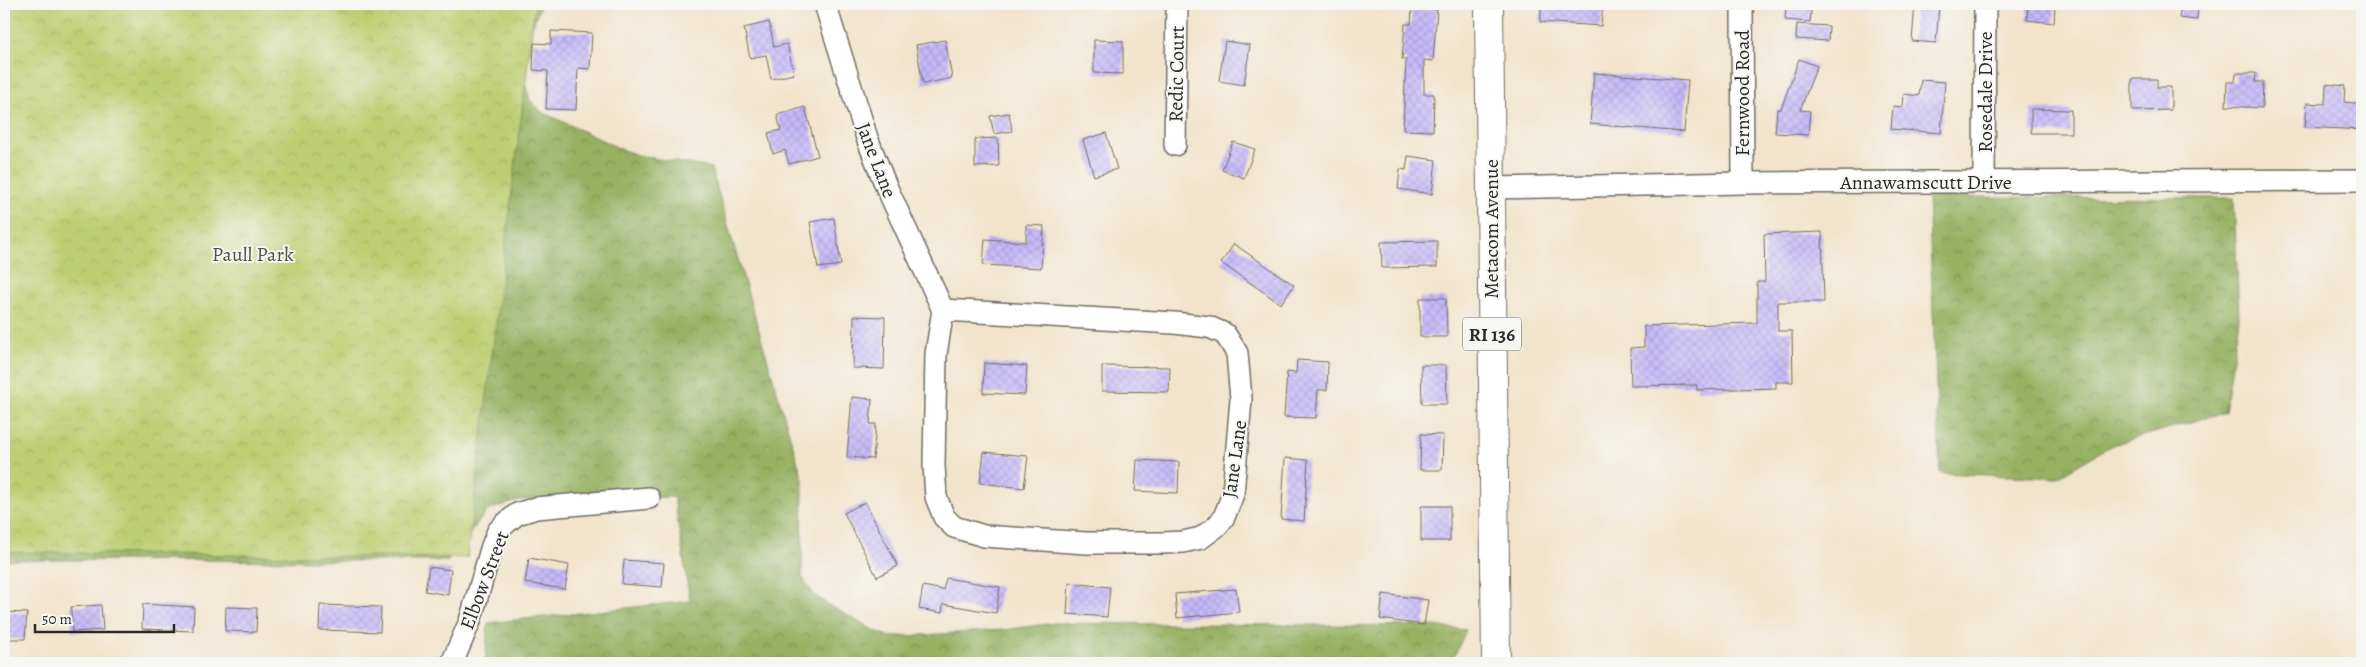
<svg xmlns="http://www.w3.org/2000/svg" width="2366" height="667" font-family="Alegreya,serif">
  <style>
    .forest { fill: url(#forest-crowns); stroke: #606e46 }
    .park { fill: url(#park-crowns); stroke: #747c4e }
    .building { fill: url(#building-cross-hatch) }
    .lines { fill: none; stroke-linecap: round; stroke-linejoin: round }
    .minor-casing { stroke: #706c63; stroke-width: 24 }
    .major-casing { stroke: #706c63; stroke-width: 30 }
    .minor { stroke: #fff; stroke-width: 21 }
    .major { stroke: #fff; stroke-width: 28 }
    .labels { text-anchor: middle; stroke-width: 4; stroke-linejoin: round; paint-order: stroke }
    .shield { fill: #f6f6f2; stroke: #686867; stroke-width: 1 }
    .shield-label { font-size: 19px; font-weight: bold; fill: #2b2b2b }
    .street-label { font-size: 20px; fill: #2b2b2b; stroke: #f6f6f2 }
    .park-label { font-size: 20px; fill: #50543c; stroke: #f6f6f2 }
  </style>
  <defs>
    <pattern id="forest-crowns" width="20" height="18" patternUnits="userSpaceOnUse" patternTransform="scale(1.25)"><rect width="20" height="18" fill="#96b162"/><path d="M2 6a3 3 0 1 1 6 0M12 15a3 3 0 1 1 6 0" fill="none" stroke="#7b9051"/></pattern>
    <pattern id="park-crowns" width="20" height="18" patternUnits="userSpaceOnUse" patternTransform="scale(1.25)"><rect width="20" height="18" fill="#bdce70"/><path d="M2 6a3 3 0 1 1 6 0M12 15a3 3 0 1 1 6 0" fill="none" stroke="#a3b161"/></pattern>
    <pattern id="building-cross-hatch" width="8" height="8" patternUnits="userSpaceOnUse" patternTransform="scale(1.25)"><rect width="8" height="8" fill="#c4b8f9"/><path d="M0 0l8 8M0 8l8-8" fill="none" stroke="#a99ed6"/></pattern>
  </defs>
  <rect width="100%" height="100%" fill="#f6f6f2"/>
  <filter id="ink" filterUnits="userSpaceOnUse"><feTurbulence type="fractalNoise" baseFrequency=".02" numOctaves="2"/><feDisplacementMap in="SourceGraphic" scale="10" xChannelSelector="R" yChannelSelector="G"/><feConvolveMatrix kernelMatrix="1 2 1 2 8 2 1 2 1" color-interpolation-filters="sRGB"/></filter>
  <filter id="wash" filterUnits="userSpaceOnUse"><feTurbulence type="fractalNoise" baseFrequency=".0096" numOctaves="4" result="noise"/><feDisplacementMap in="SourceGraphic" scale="20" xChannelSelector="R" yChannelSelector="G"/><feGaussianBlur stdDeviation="1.12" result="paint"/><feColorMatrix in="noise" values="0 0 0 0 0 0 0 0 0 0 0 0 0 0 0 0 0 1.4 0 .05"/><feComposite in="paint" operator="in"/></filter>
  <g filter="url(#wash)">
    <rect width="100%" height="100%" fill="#f1e4cb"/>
    <path class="forest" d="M4,4H541L532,27L525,83L530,100L542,112L623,150L641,156L711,168L803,480L802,577L813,594L827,604L875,631L891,637L1003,630L1055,623L1432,626L1466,630L1452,661L1448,663H485L488,623L690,601L674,497L521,500L488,510L448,561L4,560Z
      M1928,197L2234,198L2239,318L2225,412L2112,445L2056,478L1940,473Z"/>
    <path class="park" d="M4,4H535L467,558L4,552Z"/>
    <g id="blocks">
      <path class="building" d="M1542,4H1603L1601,26L1540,22Z
        M1786,4H1812L1810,22L1785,20Z
        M1915,4L1939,5L1936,43L1912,41Z
        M2028,4H2055L2054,23L2027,20Z
        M2181,4H2198L2197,20L2179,18Z
        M1412,8L1437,10L1433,61L1424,60V94H1434L1433,131L1403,130L1406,59H1402L1405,24H1411Z
        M769,22L774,47L787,44L794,74L771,79L766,55L750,58L744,28Z
        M1797,24L1829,26L1828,41L1796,39Z
        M551,31L592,33L590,69L578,68L576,110L546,109L548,71L533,70L534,43L551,44Z
        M945,40L952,78L923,84L916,45Z
        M1094,40L1123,41V74L1094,73Z
        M1225,41L1250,45L1244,85L1219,81Z
        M1799,59L1817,66L1800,110L1810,111L1808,135L1775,133L1777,109H1781Z
        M1594,73L1688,80L1684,132L1590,124Z
        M2236,73H2256L2255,82H2263L2262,108L2226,106L2227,82H2235Z
        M2132,79H2157V87H2171V110L2132,111Z
        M1921,80L1945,82L1941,133L1891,129L1893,106L1903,107L1904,94L1919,96Z
        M2326,84L2345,86L2344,102L2362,104V130L2305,127L2307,103L2325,104Z
        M805,107L818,156L789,164L785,150L773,154L768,133L781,130L777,115Z
        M2031,109L2071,110V133H2031Z
        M1009,113L1012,131L994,134L990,116Z
        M1106,133L1117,169L1094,176L1083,140Z
        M998,138L999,166L975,167V139Z
        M1233,142L1255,149L1244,178L1222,170Z
        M1408,156L1436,160L1432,194L1398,189L1400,169L1406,170Z
        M834,218L841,265L818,268L810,222Z
        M1026,225L1044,226L1041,268L983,265L985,239L1026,242Z
        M1822,232L1824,302H1778V331H1792L1793,382H1776V388L1697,390V385L1631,386L1630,348L1644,347V326L1757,323V282H1765L1764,234Z
        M1437,241V267L1382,268L1381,242Z
        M1234,244L1294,285L1281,304L1221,263Z
        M1420,298H1446L1447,337H1420Z
        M854,316L885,317L884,369L853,368Z
        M1297,360L1328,362L1327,390H1318L1316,418L1284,417L1287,372L1296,373Z
        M984,363L1027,366L1025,395L983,393Z
        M1421,365H1446L1447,404H1422Z
        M1102,366L1170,367L1169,392L1102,391Z
        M852,397L872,399L870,424H876L873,459L847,457Z
        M1421,434L1443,435L1442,470H1420Z
        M984,452L1028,456L1024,488L980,483Z
        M1285,458L1308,460L1304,521L1281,519Z
        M1137,460L1179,462L1178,493L1135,491Z
        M865,502L898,566L877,577L844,513Z
        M1421,506H1450V541H1421Z
        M529,558L569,565L565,589L525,583Z
        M624,560L664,563L662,587L622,584Z
        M429,567L451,570L448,595L425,591Z
        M946,578L1000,587L996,613L943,604L942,613L919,609L923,586L943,590Z
        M1069,583L1110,587L1107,617L1067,614Z
        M1236,589L1239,612L1177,618L1175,594Z
        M1383,594L1428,600L1424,625L1380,619Z
        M143,604L194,607L193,631L142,629Z
        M101,605L103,630L72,632L71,607Z
        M320,605L381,607L380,632L319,630Z
        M226,607L257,608L256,632L225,631Z
        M4,612L27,613L25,639H4Z"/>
    </g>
  </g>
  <g filter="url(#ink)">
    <use href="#blocks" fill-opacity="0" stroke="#706c63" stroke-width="1"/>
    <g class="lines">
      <defs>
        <path id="minor" d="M825,4L867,138L886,186L943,310L936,354L934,465L936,497L944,517L954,527L984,536L1086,543H1163L1183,542L1201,538L1217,526L1224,517L1233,494L1241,399L1237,353L1225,334L1209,327L1174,323L943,310
          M1742,4L1743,183
          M1175,145L1177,4
          M1984,181L1985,4
          M1491,188L1743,183L2362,180
          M452,663L470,621L492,546L498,531L505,524L517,514L536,508L649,498"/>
        <path id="major" d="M1489,4L1496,663"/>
      </defs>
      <use href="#minor" class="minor-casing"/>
      <use href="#major" class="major-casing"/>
      <use href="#minor" class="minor"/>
      <use href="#major" class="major"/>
    </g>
  </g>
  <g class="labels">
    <rect class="shield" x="1463" y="317.5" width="58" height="33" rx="4"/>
    <g class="shield-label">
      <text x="1492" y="341">RI 136</text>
    </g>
    <g class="street-label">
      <text transform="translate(1176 74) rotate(-89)" y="7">Redic Court</text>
      <text transform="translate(1985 92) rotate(-90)" y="7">Rosedale Drive</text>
      <text transform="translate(1742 93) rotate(-90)" y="7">Fernwood Road</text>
      <text transform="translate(877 160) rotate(69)" y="7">Jane Lane</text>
      <text x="1926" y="189">Annawamscutt Drive</text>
      <text transform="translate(1491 229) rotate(-90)" y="7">Metacom Avenue</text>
      <text transform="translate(1234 459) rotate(-82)" y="7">Jane Lane</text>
      <text transform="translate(484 580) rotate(-69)" y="7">Elbow Street</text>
    </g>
    <g class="park-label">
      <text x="253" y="261">Paull Park</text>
    </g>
  </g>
  <rect width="2366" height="667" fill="none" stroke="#f6f6f2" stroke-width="20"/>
  <path d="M35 624v8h139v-8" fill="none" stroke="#2b2b2b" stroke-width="2.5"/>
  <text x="42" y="624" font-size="15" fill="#2b2b2b" stroke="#f6f6f2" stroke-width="4" paint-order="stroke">50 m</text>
</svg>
